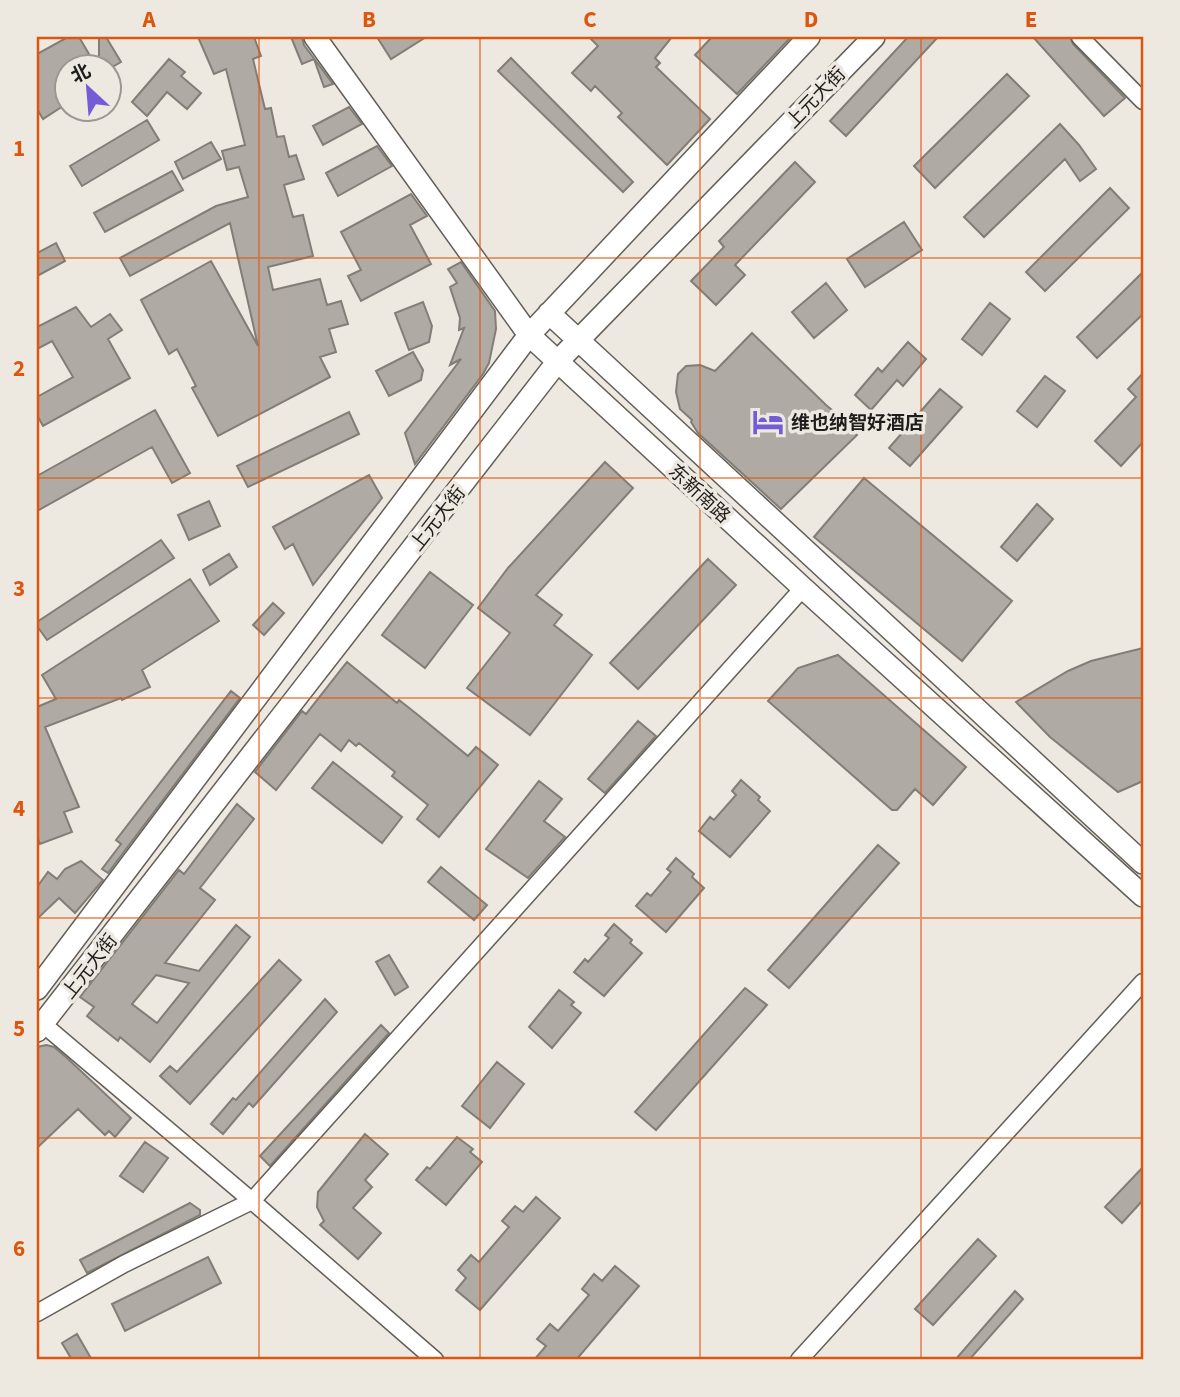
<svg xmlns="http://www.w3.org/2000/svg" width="1180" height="1397" font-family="'Source Sans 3','Noto Sans SC',sans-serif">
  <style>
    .building { fill: #afaaa3; stroke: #827d76; stroke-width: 2; fill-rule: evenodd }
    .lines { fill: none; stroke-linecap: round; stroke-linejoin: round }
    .minor-casing { stroke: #635e58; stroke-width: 19 }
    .major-casing { stroke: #635e58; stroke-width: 24 }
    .minor { stroke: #fff; stroke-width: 16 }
    .major { stroke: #fff; stroke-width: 21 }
    .grid { fill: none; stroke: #de560d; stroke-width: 2; stroke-opacity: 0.55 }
    .labels { text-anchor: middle; stroke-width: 7; stroke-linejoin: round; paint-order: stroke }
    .street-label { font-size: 19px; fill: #1f1d1b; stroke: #ede8e0 }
    .poi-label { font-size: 19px; font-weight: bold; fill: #1f1d1b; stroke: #ede8e0; text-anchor: start }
    .neatline { fill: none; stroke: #de560d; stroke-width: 2.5 }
    .grid-label { font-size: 23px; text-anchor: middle; font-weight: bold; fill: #de560d }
  </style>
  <rect width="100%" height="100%" fill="#ede8e0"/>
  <path class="building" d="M68,37H79L96,66H66V104L43,119L37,109V54Z
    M99,37H106L121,62L114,66H99Z
    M198,37H254L261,56L253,59L265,109L271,108L277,137L284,136L289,157L296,155L304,179L284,185L293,217L303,215L313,256L268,267L273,290L320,279L327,305L341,301L348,324L329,329L336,352L320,357L330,377L218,436L192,388L196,386L177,349L169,354L141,300L211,261L258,346L230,223L130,276L120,258L216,206L248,197L239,167L227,170L222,151L245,145L226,69L214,74Z
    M291,37H302L304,45L333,84L324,87L314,59L302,64Z
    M377,37H426L391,59Z
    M589,37H672L655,58L660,63L656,67L710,119L667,165L618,117L622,113L595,86L591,91L572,73L598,46Z
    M712,37H791L737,94L695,55Z
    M908,37H938L846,136L830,121Z
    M1033,37H1070L1073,44L1125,98L1104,116Z
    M511,58L633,182L623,192L498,71Z
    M169,59L185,72L181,76L201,93L187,109L167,92L147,116L132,102Z
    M1007,74L1029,96L935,188L914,166Z
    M349,107L362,124L323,145L313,126Z
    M147,120L159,140L82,186L70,166Z
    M1060,124L1079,145L1096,169L1080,181L1065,159L984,237L964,217Z
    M211,142L221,159L183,179L175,162Z
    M377,146L392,166L338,196L326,173Z
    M795,162L815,182L735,265L745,275L716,305L691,281L724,247L719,241Z
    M172,171L183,190L105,232L94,213Z
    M1110,188L1129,208L1045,291L1026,272Z
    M411,194L427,216L410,225L431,264L361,301L348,276L361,270L341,232Z
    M904,222L922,250L865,287L847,259Z
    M56,243L65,261L37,276V253Z
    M461,262L495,311L496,329L489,363L483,374L415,464L405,433L461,359L450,365L464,328L459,330L460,318L450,287L457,283L448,269Z
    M1143,272V314L1097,358L1077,337Z
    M826,283L847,310L814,338L792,312Z
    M423,302L432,326L429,342L409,350L395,313Z
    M990,303L1010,319L982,355L962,339Z
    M76,307L91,327L110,314L122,330L108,339L130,378L43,426L37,415V397L73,377L52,341L37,349V327Z
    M752,333L826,405L854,428L852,430L857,435L781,509L698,433L691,422L692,420L680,409L676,392L678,374L686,366L700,365L715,371Z
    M908,342L926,359L903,386L897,380L871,410L855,395L878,368L882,372Z
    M413,352L423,370L421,380L389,396L376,371Z
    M1143,373V442L1121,466L1095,441L1136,397L1128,389Z
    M1045,376L1065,391L1037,427L1017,411Z
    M940,389L962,407L910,466L889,448Z
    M155,410L190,473L172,483L152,447L37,511V476Z
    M349,412L359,434L248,487L237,466Z
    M605,462L633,488L536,595L562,615L554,625L592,655L530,735L467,688L510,633L478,608L508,568Z
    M369,475L382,498L313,585L293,544L285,549L273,527Z
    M864,478L1012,601L962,661L814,537Z
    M209,501L220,526L189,540L178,515Z
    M1037,504L1053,519L1017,561L1001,547Z
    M161,540L174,558L47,640L37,626V622Z
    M229,554L237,567L210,585L203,570Z
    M708,559L736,585L638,689L610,663Z
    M430,572L473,605L425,668L382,635Z
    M190,579L219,621L142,670L150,687L122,700L121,698L45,727L79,807L64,812L72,832L40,844L37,836V707L56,699L42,675Z
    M273,603L284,613L264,635L253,625Z
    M1143,648V781L1118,792L1050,737L1016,702L1068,671L1091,661Z
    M838,655L966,767L933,805L915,789L897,810H892L768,701L798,668Z
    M347,662L397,703L399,700L418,715L468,756L476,747L498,765L439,837L417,819L428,805L392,776L395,772L359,743L356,746L349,740L341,751L320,734L276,790L255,772L302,711L306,714Z
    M231,691L240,698L108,873L102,869L121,844L116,840Z
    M638,721L656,736L605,793L588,779Z
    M333,762L402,817L382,843L312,788Z
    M741,780L760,797L758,800L770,811L730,857L699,831L710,817L714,820L736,795L732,791Z
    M539,781L562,799L544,821L565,837L528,878L486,849Z
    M237,804L254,819L200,888L215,900L165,963L199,971L236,925L250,937L150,1062L120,1037L118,1041L87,1016L94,1007L80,997L179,870L184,874ZM156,975L189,983L157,1023L132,1004Z
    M878,845L899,863L789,988L768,970Z
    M676,858L694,874L692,877L704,888L666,932L636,906L647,893L651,896L671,872L667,869Z
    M81,861L103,880L75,913L59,898L37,919V887L48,872L57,879L65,869Z
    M441,867L487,905L474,920L428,882Z
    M614,924L632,940L630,943L642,953L604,996L574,972L585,959L588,962L609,938L605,935Z
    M389,955L408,987L395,995L376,962Z
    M279,960L301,980L190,1104L160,1076L170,1066L177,1072Z
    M745,988L767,1005L656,1130L635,1112Z
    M559,990L574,1002L571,1005L581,1013L552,1048L529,1027Z
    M325,999L337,1012L253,1107L249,1103L223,1134L211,1124L233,1098L236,1100Z
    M381,1025L389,1033L270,1166L260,1156Z
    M46,1045L54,1047L67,1058L131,1118L115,1137L109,1131L105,1135L78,1109L37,1148V1047Z
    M497,1062L524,1084L490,1128L462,1106Z
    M365,1134L388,1154L365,1180L372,1187L353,1208L381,1233L358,1259L320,1225L324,1221L317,1207L318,1192Z
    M457,1137L473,1149L470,1152L482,1162L446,1205L416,1180L427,1167L430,1169Z
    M145,1142L168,1158L143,1192L120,1176Z
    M1143,1167V1200L1122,1223L1105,1207Z
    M536,1197L560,1218L480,1310L456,1290L466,1278L458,1270L471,1255L479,1262L509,1227L502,1221L515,1206L523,1212Z
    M190,1203L200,1210V1215L87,1273L80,1260Z
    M978,1239L996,1256L933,1325L915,1309Z
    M208,1257L221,1283L125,1331L112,1304Z
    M615,1266L639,1286L576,1360H534L546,1346L537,1339L550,1324L558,1331L589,1295L582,1289L594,1274L602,1281Z
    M1015,1291L1023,1299L969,1360H955Z
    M77,1334L92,1360H72L62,1343Z"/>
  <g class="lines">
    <defs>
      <path id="minor" d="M1080,37L1143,101
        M37,1019L252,1201L435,1360
        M37,1313L124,1264L252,1201L803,588
        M799,1360L1143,982"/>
      <path id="major" d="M315,37L529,335L803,588L1143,896
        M549,313L1143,863
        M37,989L529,335L809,37
        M37,1031L558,361L874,37"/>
    </defs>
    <use href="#minor" class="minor-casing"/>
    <use href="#major" class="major-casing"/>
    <use href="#minor" class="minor"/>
    <use href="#major" class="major"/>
  </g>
  <path class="grid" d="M259,37V1360M480,37V1360M700,37V1360M921,37V1360M37,258H1143M37,478H1143M37,698H1143M37,918H1143M37,1138H1143"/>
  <defs>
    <symbol id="hotel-bare" viewBox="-9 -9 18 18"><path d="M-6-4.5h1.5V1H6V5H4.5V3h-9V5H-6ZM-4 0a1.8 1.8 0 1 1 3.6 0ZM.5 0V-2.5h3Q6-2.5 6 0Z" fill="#745cd6" stroke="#ede8e0" stroke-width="2.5" paint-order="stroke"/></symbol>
  </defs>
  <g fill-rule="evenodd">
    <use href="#hotel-bare" x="746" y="400" width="44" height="44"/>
  </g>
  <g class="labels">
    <g class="street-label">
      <text transform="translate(815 97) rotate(-46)" y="7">上元大街</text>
      <text transform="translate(700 493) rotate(43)" y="7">东新南路</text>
      <text transform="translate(437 518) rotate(-52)" y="7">上元大街</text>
      <text transform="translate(89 966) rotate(-52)" y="7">上元大街</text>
    </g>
    <g class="poi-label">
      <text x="791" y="429">维也纳智好酒店</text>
    </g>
  </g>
  <rect width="1180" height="1397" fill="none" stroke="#ede8e0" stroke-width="77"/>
  <g transform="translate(88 88) rotate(334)"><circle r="33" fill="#ede8e0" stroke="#9b9791" stroke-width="2"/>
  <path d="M0-5L12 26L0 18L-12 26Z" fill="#745cd6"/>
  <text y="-10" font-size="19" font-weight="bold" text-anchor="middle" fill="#1f1d1b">北</text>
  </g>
  <rect x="38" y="38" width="1104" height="1320" class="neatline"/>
  <g class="grid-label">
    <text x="149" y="27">A</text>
    <text x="369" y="27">B</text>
    <text x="590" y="27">C</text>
    <text x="811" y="27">D</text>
    <text x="1031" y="27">E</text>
    <text x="19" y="156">1</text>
    <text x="19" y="376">2</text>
    <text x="19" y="596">3</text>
    <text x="19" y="816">4</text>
    <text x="19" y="1036">5</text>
    <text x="19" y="1256">6</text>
  </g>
</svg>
